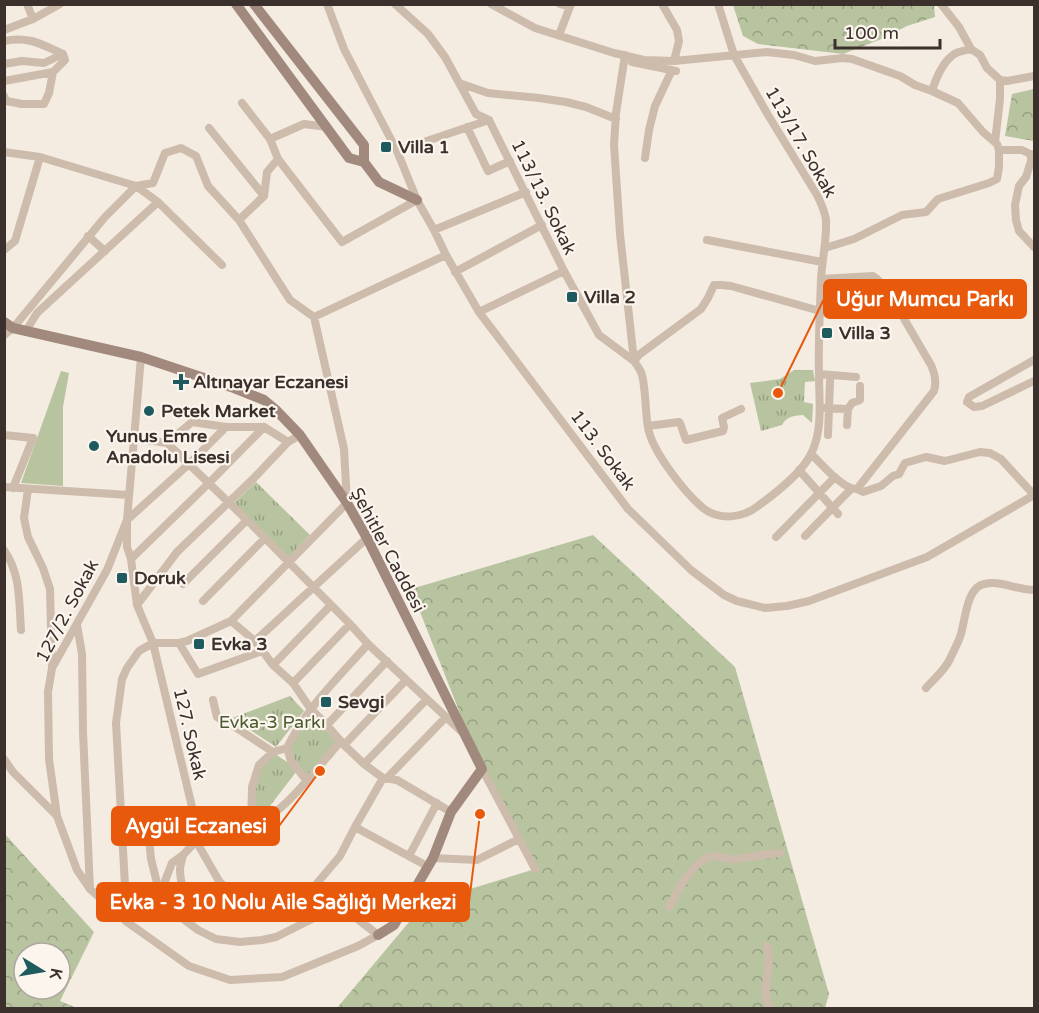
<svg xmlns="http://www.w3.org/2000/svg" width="1039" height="1013" font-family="'Varela Round',sans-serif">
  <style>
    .grass { fill: url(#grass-tufts) }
    .forest { fill: url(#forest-crowns); fill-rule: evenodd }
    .garden { fill: #b8c4a0 }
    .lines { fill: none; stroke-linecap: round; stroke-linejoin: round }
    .street { stroke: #cdbbac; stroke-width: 8 }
    .secondary { stroke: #a18a7d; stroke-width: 10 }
    .poi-dot { fill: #1f5a5e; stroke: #fbf5ee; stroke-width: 2 }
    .labels { text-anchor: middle; stroke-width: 4.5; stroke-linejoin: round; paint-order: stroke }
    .street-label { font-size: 18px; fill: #3b302b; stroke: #fbf5ee }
    .poi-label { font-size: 18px; font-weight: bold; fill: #3b302b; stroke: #fbf5ee; text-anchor: start }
    .park-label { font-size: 18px; fill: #4a5a2e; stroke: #fbf5ee }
    .leader { fill: none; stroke: #e8590c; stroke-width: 2 }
    .callout-dot { fill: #e8590c; stroke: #fbf5ee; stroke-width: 2 }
    .callout { fill: #e8590c; stroke: #e8590c; stroke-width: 2 }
    .callout-label { font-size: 20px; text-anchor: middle; font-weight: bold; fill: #fff }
  </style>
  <defs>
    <pattern id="grass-tufts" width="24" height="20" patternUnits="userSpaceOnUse" patternTransform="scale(1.5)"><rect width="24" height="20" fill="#b8c4a0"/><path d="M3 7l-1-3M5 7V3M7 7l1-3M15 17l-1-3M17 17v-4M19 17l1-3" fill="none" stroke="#97a083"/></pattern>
    <pattern id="forest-crowns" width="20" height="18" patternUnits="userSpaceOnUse" patternTransform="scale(1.5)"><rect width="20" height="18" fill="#b8c4a0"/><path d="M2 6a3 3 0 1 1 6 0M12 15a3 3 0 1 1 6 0" fill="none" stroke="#97a083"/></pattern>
  </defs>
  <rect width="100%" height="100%" fill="#f4ebe1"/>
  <path class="grass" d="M794,370H813L815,381L805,382L804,402L813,404L812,423L803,415C793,416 787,416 782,425L761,431L750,383L780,379Z
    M256,482L310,535L288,558L233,504Z
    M290,696L304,711L276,747L232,718Z
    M311,714L338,743L307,776L293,758L289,748Z
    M275,754L287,762L296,772L270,806L254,819L255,790L261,767Z"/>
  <path class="forest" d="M733,5H934L935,17L907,26L879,40L843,54L758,44L743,36Z
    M1034,89V141L1005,136L1012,94Z
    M593,535L735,667L829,994L825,1008H337L425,903L535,869L482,769L411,589Z
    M4,833L94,932L60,1001L77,1008H5ZM24,953H60V989H24Z"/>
  <path class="garden" d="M61,371L69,373L63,407V486L21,483Z"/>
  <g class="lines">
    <path class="street" d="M27,4L33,19
      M327,4L344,49L397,151L417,200L434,230L446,255L479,312L628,509L691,570L724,595L737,601L765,608L787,606L809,601L927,557L1034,495
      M395,4L428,34L445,57L476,114L489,120
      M491,4L535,28L614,53L644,60L674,61L767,52L794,55L815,61L843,58L852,59L900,76L915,85L932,91L958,103L983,132L997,144L999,150V167L997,179L989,183L938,199L926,212L902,215L854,239L825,248
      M560,4L570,7
      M662,4L677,30L679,41L674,61
      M941,4L959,27L971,49L980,55L987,68L1000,80L1007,81L1034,76
      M4,30L33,19L60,4
      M559,35L571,4
      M4,41C29,36 41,44 63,54L65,60L53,72L49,93L44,104H22L6,101L4,96
      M625,55L616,113L614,145L620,234L634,361C636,364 639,368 641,372C646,384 645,413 648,427C651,450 685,493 703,508C719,521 743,518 758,506C776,493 803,472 812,452C823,428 819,400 819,375C818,343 820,311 821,279C822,260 827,240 826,220C825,211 821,203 817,195L768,115L734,55L718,4
      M632,62L676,71
      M4,64L22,61L44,63L63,54
      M4,81L53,72
      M459,83L488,93L539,98L566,102L586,107L616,119
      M932,91C936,78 944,60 956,53C961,51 967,50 971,49
      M242,103L270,139L278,159
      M467,127L488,171L510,161
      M209,128L264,196
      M270,139L304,124L327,127
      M995,142L1000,99V80
      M999,150H1022L1034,156
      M397,151L489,120L564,271L599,335L634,361
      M4,152L40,157L136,186L158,202L222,265
      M1031,154V161L1026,177L1019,186L1015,205L1016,220L1019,231L1034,247
      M645,158L649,130L655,106L672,70
      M434,230L526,192
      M88,236L105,251
      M707,240L822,262
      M4,250L15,241L40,157
      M455,272L542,225
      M479,312L564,271
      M314,317L446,255
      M26,331L37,313L158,202
      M4,335L13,328L105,217L136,186L153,183L165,153L181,148L196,156L208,186L239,220
      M141,357L127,520V547L131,559L137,605L153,643L197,828L196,841L219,881L234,896L267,901L300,897L313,888L340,856L355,827L383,778
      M1034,360L969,397L967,402L974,407L982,406L1034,381
      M634,361L640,354L701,309L708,298L714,285H721L731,286L820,311
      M819,374L856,377
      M824,408L848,409L847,425
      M848,409L852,403L860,400V386
      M648,426L679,422L680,423L686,440L723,431L724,427L722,418L741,409
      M226,427L190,463L127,520L107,570L52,668L48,692L49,759L57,816L77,870L90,889L127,922L189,966L230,980L282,977L358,946L378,935L346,910L328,907L313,888
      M4,435L33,438L13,488
      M828,435L830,381
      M134,438L167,443L247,520L350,624L368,644L461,731
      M167,443L192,422L226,427H264L288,442
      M811,454C822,464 843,490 857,489L934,391C937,382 935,374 931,365L886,288L876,278L873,276L821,279
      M799,470L838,514
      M4,487L129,495
      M28,489L24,518L28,537L43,568L50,589L52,668
      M857,489L863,492L881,486L893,476L899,474L905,463L926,457L945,461L980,452L990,453L1001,459L1034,495
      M805,536L851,489
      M776,537L835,477
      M4,550C21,574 19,603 21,630
      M131,559L209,483L264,427
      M183,584L247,520
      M203,601L264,539
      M137,605L177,552L254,478L288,442L300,435
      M231,621L255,641L273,665L293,683L310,708L327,725L344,745L364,764L383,778L397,780L451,812
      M77,625L82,654L83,732L90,889
      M255,641L367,538
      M179,643L198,674L262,651
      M273,665L331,605
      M293,683L350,624
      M926,688C934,679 945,670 950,659C953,652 957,645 960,637C965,624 966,587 984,584C1001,580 1017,590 1034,590
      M213,700L217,717L220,719L229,723L273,752L287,748
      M327,725L387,661
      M344,745L406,680
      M4,759L13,772L56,815
      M364,764L427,699
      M482,769L535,869
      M387,778L446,717
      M307,781L291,761L287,748C306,708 339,677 368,644
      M251,827L252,787L259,765L273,752
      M355,827L427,866
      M197,828C207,829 234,834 243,831C279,821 316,769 341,741
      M148,829L151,859L158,887L169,898
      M196,841L183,855L172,863L165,881L170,899L182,918L198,930L216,939L240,942L262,940L276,937L320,915L328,907
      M183,855C182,860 180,865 180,870C180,886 189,905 198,917
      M409,856L437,803
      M433,858L477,860L519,839
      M669,907C677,892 695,856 715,856C721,857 727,860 733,859C749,858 764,854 780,853
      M127,922L116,723L122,679L127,668L139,651L153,643H179L187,641L231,621L347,503L344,449L314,317L290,300L239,220L264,196L267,172L278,159L342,242L417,200
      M767,946C774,967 759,988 770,1008"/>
    <path class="secondary" d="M236,4L349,158L364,162
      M254,4L364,145V162
      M364,162L379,182L417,200
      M4,322L13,328L141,357L234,388L264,400L275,409L300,435L347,503L367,538L482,769L451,812L433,858L394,925L378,935"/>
  </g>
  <g class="poi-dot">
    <rect x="380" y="141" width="12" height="12" rx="3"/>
    <rect x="566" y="291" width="12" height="12" rx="3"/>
    <rect x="821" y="327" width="12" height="12" rx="3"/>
    <path d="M178 373h6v6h6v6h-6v6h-6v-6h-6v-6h6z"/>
    <circle cx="149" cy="411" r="6"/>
    <circle cx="94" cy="446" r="6"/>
    <rect x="116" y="572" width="12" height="12" rx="3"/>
    <rect x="193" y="638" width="12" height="12" rx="3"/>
    <rect x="320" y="696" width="12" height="12" rx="3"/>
  </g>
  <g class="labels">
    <g class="street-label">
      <text transform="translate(801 142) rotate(60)" y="6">113/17. Sokak</text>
      <text transform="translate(544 197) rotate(64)" y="6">113/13. Sokak</text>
      <text transform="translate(603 450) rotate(53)" y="6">113. Sokak</text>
      <text transform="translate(388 550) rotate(62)" y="6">Şehitler Caddesi</text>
      <text transform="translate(67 611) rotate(-62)" y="6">127/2. Sokak</text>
      <text transform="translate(190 734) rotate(77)" y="6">127. Sokak</text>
    </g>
    <g class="poi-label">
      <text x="398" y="153">Villa 1</text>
      <text x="584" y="303">Villa 2</text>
      <text x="839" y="339">Villa 3</text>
      <text x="193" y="388">Altınayar Eczanesi</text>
      <text x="161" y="417">Petek Market</text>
      <text x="106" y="442">Yunus Emre<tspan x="106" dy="21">Anadolu Lisesi</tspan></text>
      <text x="134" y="584">Doruk</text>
      <text x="211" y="650">Evka 3</text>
      <text x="338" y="708">Sevgi</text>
    </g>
    <g class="park-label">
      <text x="272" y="728">Evka-3 Parkı</text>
    </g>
  </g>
  <path class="leader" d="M778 393L824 299M320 771L279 826M480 814L469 902"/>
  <g class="callout-dot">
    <circle cx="778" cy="393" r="6"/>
    <circle cx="320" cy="771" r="6"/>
    <circle cx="480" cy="814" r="6"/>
  </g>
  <g class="callout">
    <rect x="824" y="280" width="202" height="38" rx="6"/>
    <rect x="112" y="807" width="167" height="38" rx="6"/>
    <rect x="97" y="883" width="372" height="38" rx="6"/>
  </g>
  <g class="callout-label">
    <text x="925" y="306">Uğur Mumcu Parkı</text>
    <text x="196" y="833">Aygül Eczanesi</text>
    <text x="283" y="909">Evka - 3 10 Nolu Aile Sağlığı Merkezi</text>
  </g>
  <rect width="1039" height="1013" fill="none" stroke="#3b302b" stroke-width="12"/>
  <g transform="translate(42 971) rotate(101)"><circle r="28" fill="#fbf5ee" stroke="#aea6a0" stroke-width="1.5"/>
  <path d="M0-4.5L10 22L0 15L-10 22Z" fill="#1f5a5e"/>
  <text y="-9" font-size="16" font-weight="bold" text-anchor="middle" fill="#3b302b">K</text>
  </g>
  <path d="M835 39v9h105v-9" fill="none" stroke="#3b302b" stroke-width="3"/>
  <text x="844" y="39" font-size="18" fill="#3b302b" stroke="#fbf5ee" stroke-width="4.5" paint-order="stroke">100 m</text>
</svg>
